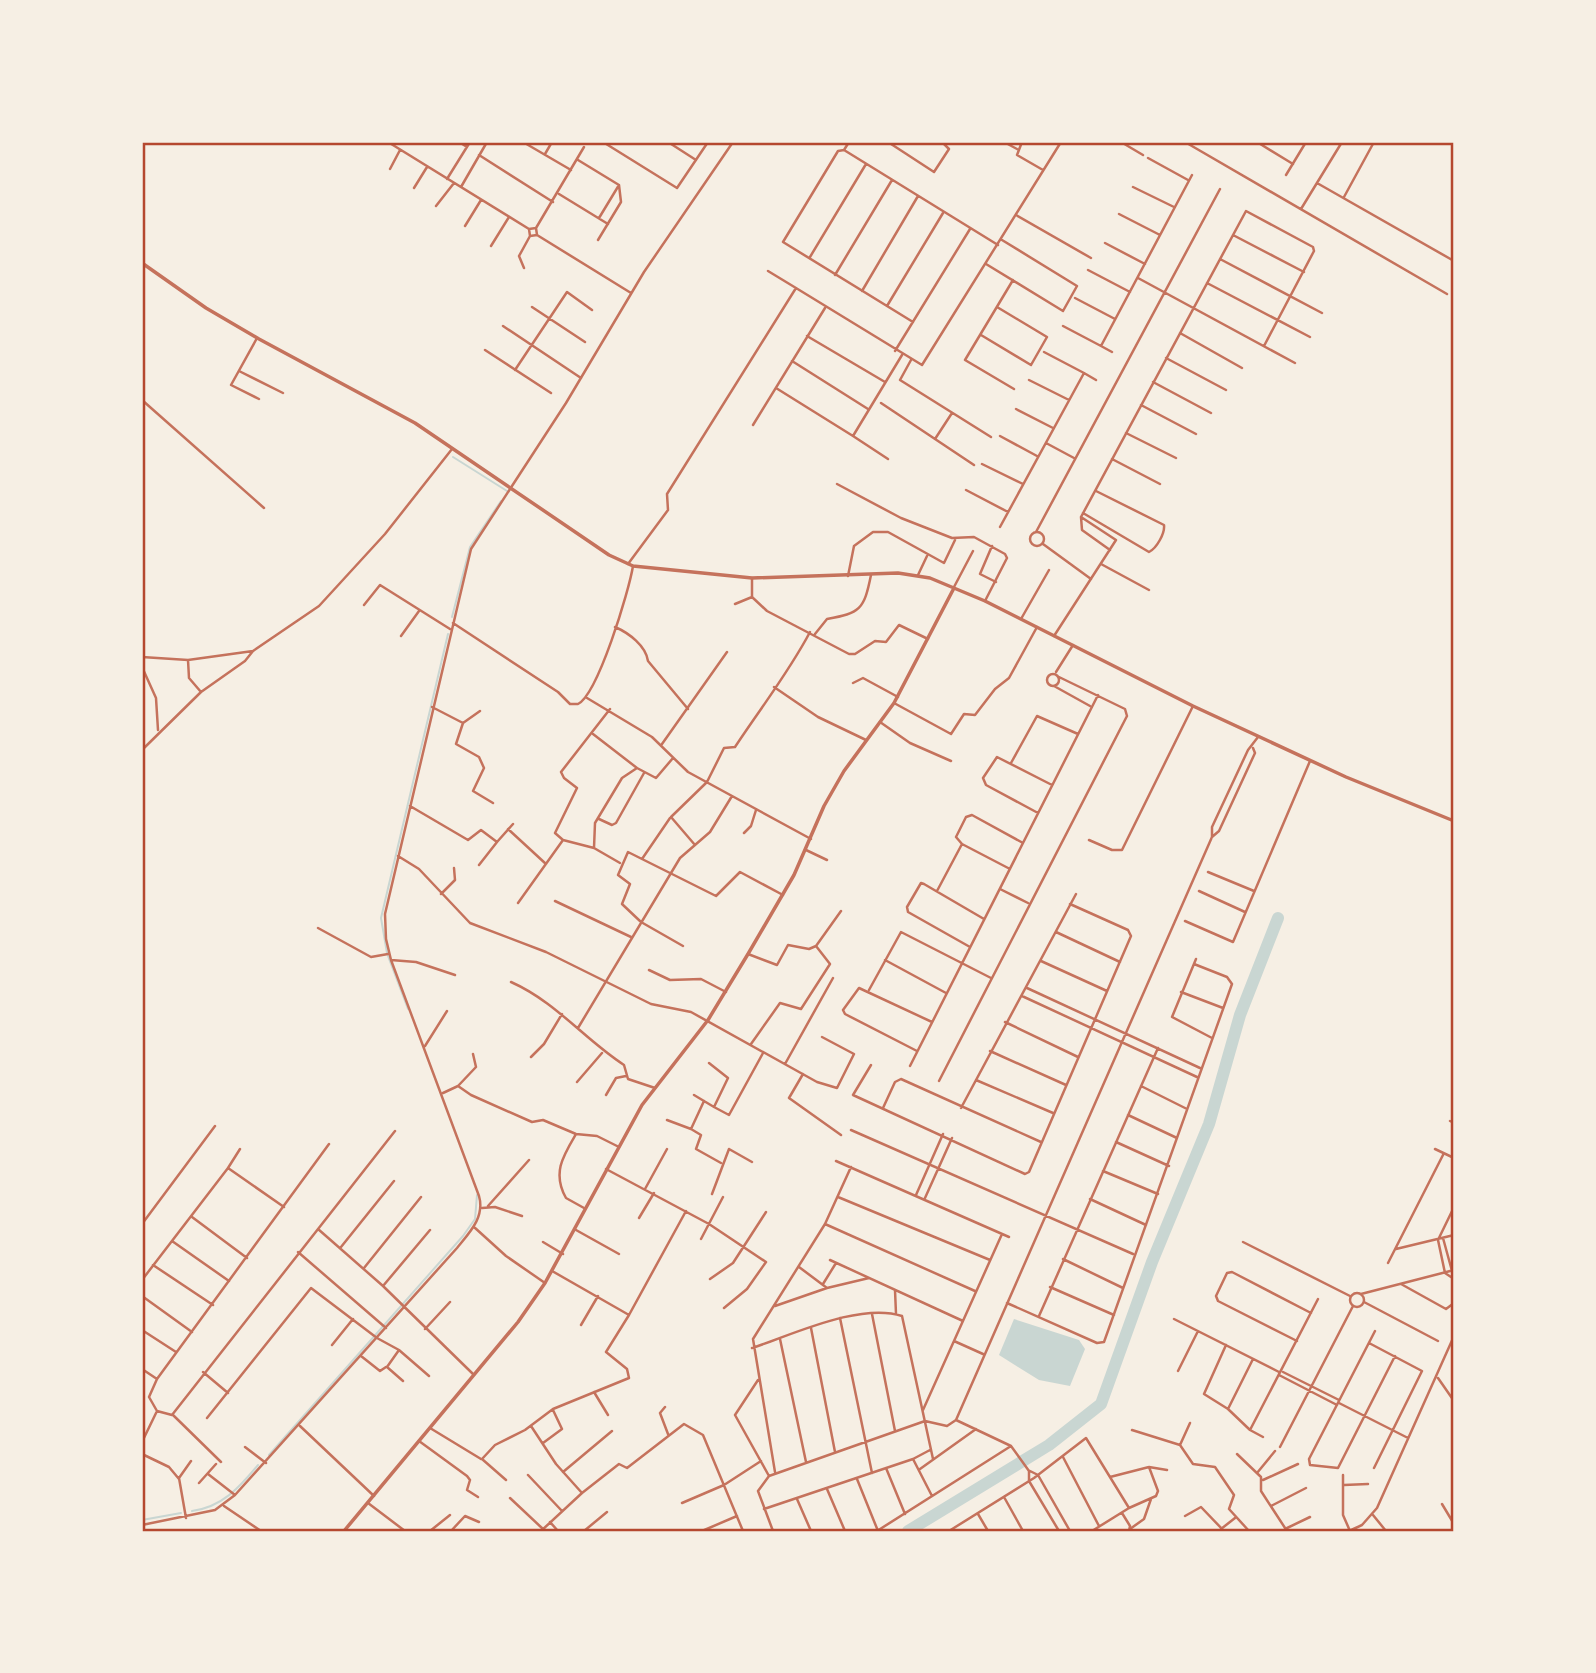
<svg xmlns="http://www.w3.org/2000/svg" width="1596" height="1673" font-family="Lora,serif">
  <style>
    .water { fill: #c9d6d2 }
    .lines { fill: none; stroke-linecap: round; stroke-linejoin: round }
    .stream { stroke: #c9d6d2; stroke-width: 2 }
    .river { stroke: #c9d6d2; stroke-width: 12 }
    .minor { stroke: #c5725c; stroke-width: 2.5 }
    .tertiary { stroke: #c5725c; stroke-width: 3.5 }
    .neatline { fill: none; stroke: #b5482f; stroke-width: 2.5 }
  </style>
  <rect width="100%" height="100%" fill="#f6efe4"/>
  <path class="water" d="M1014,1319L1079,1340L1085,1349L1070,1386L1039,1380L999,1355Z"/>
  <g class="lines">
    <path class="stream" d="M453,457L507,491
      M452,617L470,547L501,501
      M387,953L381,918L448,634
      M388,956L408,1009
      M269,1455L463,1236L475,1219L477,1195
      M192,1511C222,1507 239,1488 258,1465
      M142,1520L181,1513"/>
    <path class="river" d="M908,1531L1049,1445L1101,1404L1152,1262L1209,1124L1240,1015L1278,918"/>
    <path class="minor" d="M388,142L529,229
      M459,142L467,147
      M523,142L571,170
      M603,142L677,188L708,142
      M668,142L696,160
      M888,142L934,172L949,149L942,142
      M1004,142L1017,149
      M1022,142L1017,155L1043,170
      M1121,142L1143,155
      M1185,142L1447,294
      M1257,142L1293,164
      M844,150L849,142
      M545,154L552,142
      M479,155L553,202
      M1148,158L1188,180
      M578,160L619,185
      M390,169L400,150
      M1286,175L1306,142
      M447,179L470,142
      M1317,183L1454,261
      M461,187L487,142
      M1133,187L1174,207
      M414,188L427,167
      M559,194L608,224
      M1344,197L1374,142
      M436,206L454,183
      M1301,209L1342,142
      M1119,214L1160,235
      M1016,215L1091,258
      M465,226L481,200
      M536,228L529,229L530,236L537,235L536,228L584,147
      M537,235L631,293
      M1233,235L1304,272
      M598,240L621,202L619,185L599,218
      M1105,243L1145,264
      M491,246L509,217
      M810,257L866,164
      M1220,259L1322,313
      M986,264L1063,311L1077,286L1002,240
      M524,268L519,256L530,236
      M1088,270L1130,292
      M768,271L796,288
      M835,275L892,180
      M1138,278L1295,363
      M1013,280L965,360L1014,389
      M1207,283L1310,337
      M862,291L918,196
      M1075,298L1115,319
      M887,306L943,213
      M532,307L585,342
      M913,322L783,242L838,151L844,150L998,245
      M503,326L581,378
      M1063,326L1101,346
      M1180,333L1242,368
      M981,335L1031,365L1047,337L997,307
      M807,336L885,382
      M257,338L231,385L259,399
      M485,350L551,393
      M895,351L970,229
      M1112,352L1101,346L1192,175
      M1166,358L1226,390
      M911,360L900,380L991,437
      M792,361L868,409
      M515,370L567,292L592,310
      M239,371L283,393
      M1084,373L1096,380
      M1029,380L1069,400
      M1153,382L1211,413
      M776,388L853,436L902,355
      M142,400L264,508
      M881,403L974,465
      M1141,405L1196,434
      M1016,409L1053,428
      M753,425L825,308
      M1126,433L1176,458
      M853,436L888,459
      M1000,436L1037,456
      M935,439L952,413
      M1046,443L1074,458
      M1112,459L1160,484
      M982,464L1023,484
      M837,484L901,518L952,538L974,537L1005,554L1007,558L985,601
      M966,490L1008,512
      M1083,513L1149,552C1157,548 1165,533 1164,525L1096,491
      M1000,527L1084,373L1044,352
      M1030 539a7 7 0 1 1 14 0a7 7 0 1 1-14 0Z
      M1036,532L1220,189
      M1043,544L1091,579
      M992,546L980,574L996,582
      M1110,550L1082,530L1081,517L1246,211L1313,247L1314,251L1264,346
      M628,564L668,510L667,494L796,288L922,365L1061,142
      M1101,564L1149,590
      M918,575L927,556
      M848,576L854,546L873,532H888L944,563L955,540
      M752,578V597L767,611L849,654H855L875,641L886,642L899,625L928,639
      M954,587L973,551
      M735,604L752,597
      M364,605L380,585L450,629
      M1021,619L1049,570
      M453,623L558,692L570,704H578C598,694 629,591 633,566
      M615,627C629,633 646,646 648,661L688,709
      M815,634L827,619C860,613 864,610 871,575
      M401,636L419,611
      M1054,636L1116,540L1081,517
      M142,657L188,660L253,651
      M188,660L189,678L201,692
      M142,667L156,698L158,730
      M1056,672L1073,645
      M1047 680a6 6 0 1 1 12 0a6 6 0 1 1-12 0Z
      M853,683L863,678L898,697
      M1054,686L1090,706
      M774,687L818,717L866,740
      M587,698L652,737L688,772L811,839
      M894,703L951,734L964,714L975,715L995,689L1009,678L1037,627
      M432,707L463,723L456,744L479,757L484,768L473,791L493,803
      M880,722L910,743L951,761
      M463,723L480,711
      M593,734L637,768
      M662,744L727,652
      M142,750L201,692L245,661L253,651L319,606L385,534L452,449
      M1011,763L1037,716L1078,734
      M410,806L468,840L481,830L497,842L513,824
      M1038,813L986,785L983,778L997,757L1052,785
      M670,818L642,859L628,852L618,875L630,884L622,904L641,922L683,946
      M599,819L612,825L616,823L644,773
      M508,829L546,864
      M744,833L751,826L756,810
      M1212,837V827L1248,750L1258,737
      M563,840L594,848L620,863
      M1089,840L1112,850H1122L1193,706
      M695,845L671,817L707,782L724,748L735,747C760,709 789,672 810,632
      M594,848L595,823L622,778L637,768L656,778L673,758
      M806,850L827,860
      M398,856L419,869L470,923L546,952L651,1004L691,1012L817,1082L837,1088L854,1054L822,1037
      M642,859L716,896L740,872L783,895
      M479,865L497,842
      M1010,869L962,844L956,837L966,817L972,815L1023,843
      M1208,872L1254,891
      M1000,889L1028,903
      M937,891L962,844
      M1199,891L1245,912
      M441,894L455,880L454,868
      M555,901L631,937
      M518,903L563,840L555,833L577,788L564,778L561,772L610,709
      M1185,921L1233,942L1310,761
      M318,928L371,957L388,954
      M1056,932L1120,962
      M970,947L908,912L907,907L921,883L924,884L984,919
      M748,954L777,965L788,945L809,949L816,946L841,911
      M1196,959L1172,1017L1212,1038
      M391,960L416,962L455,975
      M885,960L946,993
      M1041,961L1107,991
      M649,970L670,980L701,979L726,992
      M511,982C556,1002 584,1039 624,1065L628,1079L655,1088
      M1027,988L1200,1068
      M869,990L901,932L991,978
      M1181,992L1223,1008
      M1022,996L1197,1077
      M1005,1022L1078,1057
      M578,1028L680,858L710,832L732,796
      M751,1044L780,1003L801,1009L830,964L816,946
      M425,1046L447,1011
      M917,1051L845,1014L843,1010L859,988L932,1022
      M990,1051L1066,1085
      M531,1057L544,1044L562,1014
      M785,1064L833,978
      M871,1065L853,1095L1025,1174L1029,1172L1131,936L1128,930L1070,904
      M910,1066L1098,695
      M803,1074L789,1098L841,1135
      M976,1080L1053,1113
      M939,1081L1127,716L1125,709L1059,677
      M577,1082L602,1053
      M458,1086L476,1067L473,1054
      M1141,1086L1187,1109
      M443,1093L458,1086L471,1095L532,1122L543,1120L576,1134L597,1136L619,1147
      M606,1095L616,1078L626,1076
      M694,1095L714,1107L728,1078L709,1063
      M714,1107L729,1115L763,1053
      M883,1108L895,1082L901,1079L1041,1142
      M961,1108L1076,894
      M1128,1115L1177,1138
      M667,1120L691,1129L704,1101
      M1450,1121L1454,1123
      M691,1129L701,1135L696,1149L721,1163
      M851,1130L1133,1254
      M576,1134C563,1156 552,1173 566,1198L584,1208
      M1116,1142L1169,1166
      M329,1144L157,1379L149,1397L157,1411L172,1415L395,1131
      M1435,1149L1454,1158
      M836,1161L1009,1237
      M228,1168L240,1149
      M606,1169L709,1224L766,1262L747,1289L724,1308
      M1103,1171L1158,1194
      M645,1189L667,1149
      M712,1194L729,1149L752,1162
      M916,1195L943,1134
      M838,1197L990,1260
      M925,1198L952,1138
      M1090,1199L1146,1225
      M488,1206L529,1160
      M1454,1207L1438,1240L1445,1273L1454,1279
      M482,1208L495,1207L522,1216
      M192,1217L247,1258
      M639,1218L654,1193
      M142,1224L215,1126
      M825,1224L975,1291
      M474,1227L506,1256L545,1283
      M318,1229L383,1286L473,1374
      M576,1230L619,1254
      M1443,1238L1452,1271
      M701,1239L723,1197
      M172,1241L229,1281
      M543,1242L563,1254
      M1243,1242L1350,1296
      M341,1247L394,1181
      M1396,1249L1454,1235
      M298,1252L386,1328
      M1063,1259L1123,1288
      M830,1260L963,1321
      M1388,1263L1444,1153
      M153,1265L213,1305
      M799,1267L827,1288
      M364,1268L421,1197
      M710,1279L733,1263L766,1212
      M142,1280L228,1168L284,1207
      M823,1284L836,1263
      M1401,1284L1446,1309L1454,1303
      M383,1286L430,1230
      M1050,1287L1114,1315
      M895,1290L896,1314
      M1350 1300a7 7 0 1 1 14 0a7 7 0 1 1-14 0Z
      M1361,1294L1454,1270
      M142,1296L192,1332
      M1364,1302L1438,1341
      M1007,1303L1097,1343L1104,1342L1232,984L1227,977L1194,964
      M775,1306L827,1288L869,1278
      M872,1314L895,1431
      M629,1315L686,1211
      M1039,1316L1158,1048
      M840,1318L872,1473
      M1174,1319L1279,1372
      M581,1325L598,1296
      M811,1328L835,1452
      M425,1329L450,1302
      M142,1330L176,1352
      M1375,1331L1309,1459L1310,1465L1338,1468L1395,1356
      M780,1339L806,1462
      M954,1341L983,1354
      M1297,1341L1218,1301L1216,1296L1227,1273L1232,1272L1311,1313
      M1369,1343L1422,1371L1374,1468
      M332,1345L353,1319
      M1226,1345L1204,1394L1228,1409L1250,1430L1263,1437
      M752,1348C792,1335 860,1302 902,1316L933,1459
      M399,1350L387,1367L403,1381
      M361,1356L380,1371L386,1367
      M142,1369L157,1379
      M1178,1371L1198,1331
      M203,1372L228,1393
      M1283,1372L1339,1400
      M1279,1375L1337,1405
      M1438,1378L1454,1401
      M758,1380L735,1415L769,1476
      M594,1392L608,1415
      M1339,1403L1408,1438
      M665,1407L660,1413L668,1434
      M1228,1409L1253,1359
      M923,1410L1002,1234
      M173,1415L221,1462
      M207,1418L311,1288L377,1338L399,1350L429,1376
      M956,1420L1011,1446L1029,1471V1481L1059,1531
      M300,1426L374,1496
      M531,1426L556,1464L582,1493
      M430,1428L481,1459
      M1132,1430L1180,1445L1193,1464L1215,1467L1234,1495L1229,1509L1249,1531
      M1250,1430L1318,1299
      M419,1441L467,1476L470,1480L467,1490L478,1497
      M142,1442L157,1411
      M543,1443L562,1429L553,1410
      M1180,1445L1190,1423
      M245,1447L266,1463
      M1280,1447L1353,1306
      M1453,1451L1454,1450
      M142,1454L169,1467L179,1479
      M1237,1454L1261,1477V1491L1287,1531
      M1063,1457L1099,1526
      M913,1459L932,1496
      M886,1468L905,1514
      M920,1469L976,1429
      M1030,1471L1038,1475L1070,1531
      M563,1472L612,1431
      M775,1472L753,1339L825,1224L851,1167
      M1257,1473L1275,1451
      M208,1474L235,1495
      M528,1475L562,1511
      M1343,1475V1515L1350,1531
      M1110,1477L1149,1467L1167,1470
      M857,1479L878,1531
      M506,1480L482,1459L495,1445L525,1430L553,1409L629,1378L627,1369L606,1352L629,1315L552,1271
      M1263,1480L1298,1464
      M199,1483L216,1464
      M1344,1485L1368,1484
      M827,1489L845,1531
      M1004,1497L1023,1531
      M510,1498L543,1529
      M797,1499L811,1531
      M368,1503L405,1531
      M682,1503L724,1485L761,1461
      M1442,1504L1454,1524
      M224,1506L261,1531
      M1271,1506L1306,1488
      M764,1509L913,1459L930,1450
      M1122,1513L1130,1526L1129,1531
      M978,1514L988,1531
      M1373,1515L1386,1531
      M1185,1516L1201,1507L1224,1531
      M186,1518L179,1478L191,1461
      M550,1522L558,1531
      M142,1525L215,1510L235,1495L457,1248C470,1232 485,1217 479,1196L391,960L386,939L385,914L471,549L566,403L644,272L733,142
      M1130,1529L1144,1519L1151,1499
      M1221,1529L1235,1518
      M1285,1529L1310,1517
      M430,1531L450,1515
      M451,1531L465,1516L479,1522
      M541,1531L582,1493L619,1464L627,1468L684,1424L703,1435L743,1531
      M584,1531L607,1512
      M702,1531L737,1516
      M773,1531L758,1491L769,1476L925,1421L947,1426L956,1420L1212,837L1219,831L1255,753L1253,748
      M877,1531L1011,1446
      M949,1531L1034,1478L1086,1438L1129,1508
      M1092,1531L1129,1508L1156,1496L1158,1491L1149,1467
      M1349,1531L1362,1525L1377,1508L1454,1336
      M1418,1531H1419"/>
    <path class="tertiary" d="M142,263L206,308L259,339L415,423L609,555L633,566L752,578L898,573L930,578L985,601L1193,706L1346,777L1454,821
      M344,1531L518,1322L545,1283L642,1105L708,1020L748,954L794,875L824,806L844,771L894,703L954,588"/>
  </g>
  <rect width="1596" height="1673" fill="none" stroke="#f6efe4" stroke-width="287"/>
  <rect x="144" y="144" width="1308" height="1386" class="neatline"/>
</svg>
